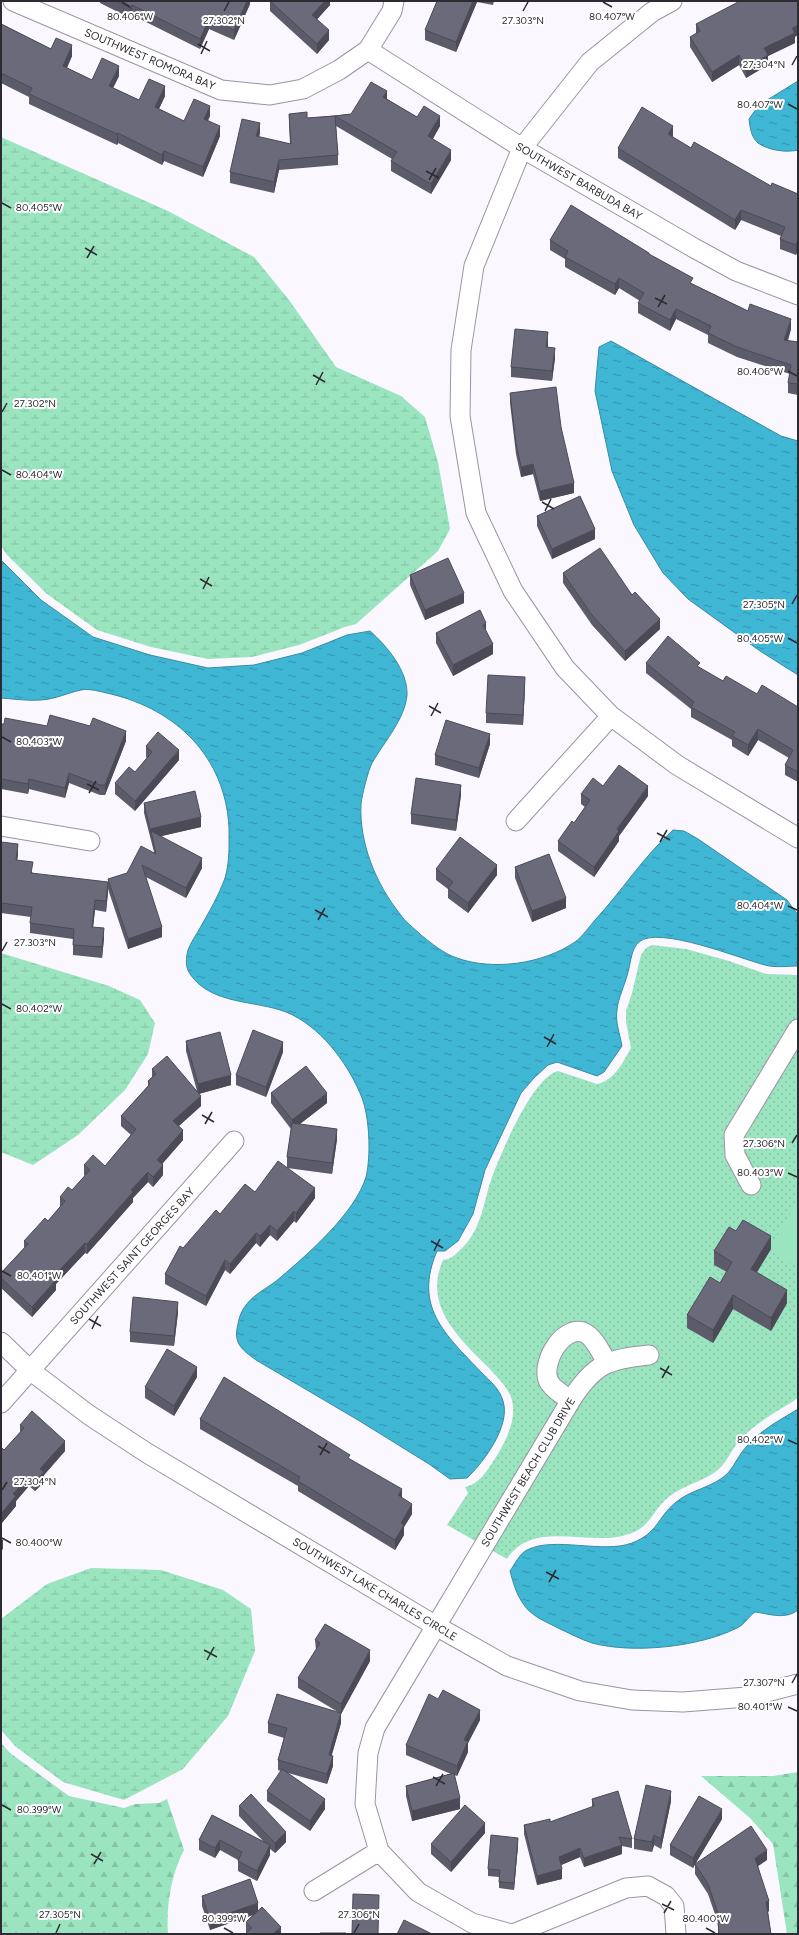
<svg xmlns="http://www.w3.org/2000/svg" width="799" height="1935" font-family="Figtree,sans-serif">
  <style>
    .forest { fill: url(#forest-firs) }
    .wetland { fill: url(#wetland-marsh) }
    .park { fill: url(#park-dots) }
    .pitch { fill: #9ae5c0 }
    .water { fill: url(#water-ripples); stroke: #398ca3 }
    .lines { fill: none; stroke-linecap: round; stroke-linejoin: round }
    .minor-casing { stroke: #9c93a3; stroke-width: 21 }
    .minor { stroke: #fff; stroke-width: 19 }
    .wall { fill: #5c5b6a }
    .shaded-wall { fill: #4b4a56 }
    .building { fill: #6b6a7b; stroke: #4b4a56 }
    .ticks { fill: none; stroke: #2e2a31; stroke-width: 1.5 }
    .labels { text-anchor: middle; stroke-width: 4; stroke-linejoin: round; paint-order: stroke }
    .street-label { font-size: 11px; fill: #2e2a31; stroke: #fff }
    .ticks-label { font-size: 10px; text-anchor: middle; fill: #2e2a31; stroke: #fff; stroke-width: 4; stroke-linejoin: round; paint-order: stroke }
  </style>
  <defs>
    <pattern id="forest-firs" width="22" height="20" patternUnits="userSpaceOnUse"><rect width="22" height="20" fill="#9ae5c0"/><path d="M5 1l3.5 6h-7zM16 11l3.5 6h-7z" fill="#85c5a5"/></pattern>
    <pattern id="wetland-marsh" width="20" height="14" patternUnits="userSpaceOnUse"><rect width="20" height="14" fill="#9ae5c0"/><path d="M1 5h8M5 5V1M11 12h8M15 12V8" fill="none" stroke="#85c5a5"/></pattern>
    <pattern id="park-dots" width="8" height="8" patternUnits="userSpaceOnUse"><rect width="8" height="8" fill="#9ae5c0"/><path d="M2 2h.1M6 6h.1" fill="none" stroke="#85c5a5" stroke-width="1.8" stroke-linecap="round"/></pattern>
    <pattern id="water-ripples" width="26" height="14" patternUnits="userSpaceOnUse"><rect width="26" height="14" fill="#3eb6d4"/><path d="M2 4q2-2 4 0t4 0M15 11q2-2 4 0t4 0" fill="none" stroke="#3494ad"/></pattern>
  </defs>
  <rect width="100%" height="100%" fill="#fbf7fe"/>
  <path class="forest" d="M1,1743L10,1753L69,1796L124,1808L135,1804L159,1803L167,1799L184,1850C171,1875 166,1906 168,1934H1Z
    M798,1772V1934H787L773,1844L750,1818L701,1776H773Z"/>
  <path class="wetland" d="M1,137L168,211L254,257L289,300L336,367L401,396L425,417L438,462L450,529L438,551L356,624L345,627L299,645L252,657L208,659L151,647L97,630L47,594L7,555L1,546Z
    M1,953L109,986L140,1000L155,1023L148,1054L125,1090L78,1135L33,1165L1,1152Z
    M91,1568L161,1570L223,1590L251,1609L255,1651L228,1716L183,1769L124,1800L63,1782L15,1746L1,1730V1619L47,1584Z"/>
  <path class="park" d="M652,945L686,949L729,961L766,974L798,975V1398C778,1411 755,1423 739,1441C732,1449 728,1460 720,1468C706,1481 685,1484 670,1496C652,1509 653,1526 629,1534C591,1548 533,1518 507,1559L447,1525L468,1493L465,1487C480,1484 488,1469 496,1457C506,1441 517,1419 512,1400C508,1387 497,1377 489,1368C458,1337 423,1306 443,1260C451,1259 454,1256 459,1251C483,1231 483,1199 494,1172C503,1149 533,1077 558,1071L597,1084C614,1081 623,1062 631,1048L626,1022V1011L632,993L641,955L646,948Z"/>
  <path class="pitch" d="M798,1200V1267L769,1250Z"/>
  <path class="water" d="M798,81V150C786,153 768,150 758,143C751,137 750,127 749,119L759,105Z
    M611,341L781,436L798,441V675L760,651L688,599L663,573L634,525L612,471L595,391L599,347Z
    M1,560L41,600L93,637L150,655L208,668L254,665L302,653L347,635L370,631C387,646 408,671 407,695C405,719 384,742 372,763C368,771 362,795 361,804C359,843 376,884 400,914C405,922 414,928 421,935C431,943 444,954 457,958C493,971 543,964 575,942C582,937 589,927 595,920C622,891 643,857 673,830L684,831L698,839L787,900L798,915V966C788,966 775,968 765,965C741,959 658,925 639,942C631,949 631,962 628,972C625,985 618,998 617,1010C615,1022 620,1034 622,1046L604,1072L597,1076L557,1062L548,1065L534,1078L521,1093L485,1170L473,1214L458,1241L445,1251H437C413,1307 445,1334 481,1372C489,1380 500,1389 503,1401C511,1425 484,1462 467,1478L450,1479L429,1464L358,1420L256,1360C241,1349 233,1343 238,1324C239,1317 242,1310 246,1305C255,1293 270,1287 281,1277C309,1253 355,1213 366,1177C368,1169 369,1156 369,1147C369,1130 367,1108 360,1093C346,1061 320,1026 286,1012C255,1000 211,1005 190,974C185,967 186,958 188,950C191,942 196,935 200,928C209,912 219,895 225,878C230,861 229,844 229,827C225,757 177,710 111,694C102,692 89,688 81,690C67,693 56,699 41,700C28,701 14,699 1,698Z
    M798,1409V1610C785,1620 770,1614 755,1612C748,1617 744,1625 737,1628C699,1647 633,1654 592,1643C580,1639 569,1633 558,1628C545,1621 530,1616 522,1602C516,1593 513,1582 510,1571C515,1564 519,1554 527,1550C554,1536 603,1554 632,1543C658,1533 657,1518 675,1503C691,1489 713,1488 728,1473C735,1465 739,1454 747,1446C761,1430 780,1420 798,1409Z"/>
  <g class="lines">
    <defs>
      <path id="minor" d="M13,1L221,90L270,95L303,89L339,70L368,50L392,11L394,1
        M672,1L652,12L590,62L522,148L474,266L461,350L460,416L476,513L513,591L565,668L611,716L677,765L798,838
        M368,50L522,148L694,248L736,271L798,295
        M516,821L611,716
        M1,826L90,841
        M751,1185L735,1155L734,1135L798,1029
        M1,1342L31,1371L89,1415L147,1453L436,1626L507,1666L580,1691L632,1700L683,1702L747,1697L798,1684
        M571,1400C563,1395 554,1390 549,1382C540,1365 561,1326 583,1332C593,1335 602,1354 607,1363
        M1,1403L234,1141
        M379,1851L418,1892L472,1923L511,1934
        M314,1891L379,1851L365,1804L368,1753L375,1728L571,1400C594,1364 608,1359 649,1355
        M513,1934L626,1888L648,1886L666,1896L674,1906L676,1934"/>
    </defs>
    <use href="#minor" class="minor-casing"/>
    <use href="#minor" class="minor"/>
  </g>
  <path class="wall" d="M100,1H250V4L234,40L209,29L200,49L132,15L130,18L100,3Z
    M270,1H330V5L317,19L329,40L317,54L270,11Z
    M437,1H494L493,5L477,2L456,52L425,40V30Z
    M1,21L2,24L51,49L72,56L67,68L92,80L119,76L113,88L139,100L165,96L159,109L184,121L210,116L208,120L220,136L203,177L164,161L162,165L118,143L117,145L29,104V97L1,83Z
    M696,24L795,37V43L768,56V65L746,78L739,65L712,82L690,47V37L696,34Z
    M387,99L417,117L440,126L433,139L451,160L431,194L391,171V161L392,159L336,126L338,155V165L279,170L274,193L230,183V172L260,133L259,137L290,144L289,124V114L307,118L351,114Z
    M673,136L672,137L691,148L771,186L798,194V250L796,255L780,249V239L781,236L741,220L735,230L618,158V148Z
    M550,240L649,255L693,284L748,311L791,329L788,341L798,342V395L788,393V383L790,374L737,357L708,343V335L676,319L670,331L638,313V303L640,301L619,288L615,295L565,267V259L550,250Z
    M548,342V348L555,358L552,381L511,377V367Z
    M510,393L574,493L540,501L533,474L521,477L516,454L510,403Z
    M537,516L595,539L552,559L537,526Z
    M563,573L632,595L660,629L625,661L592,625L563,583Z
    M410,575L464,603L425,620L410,585Z
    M486,631L493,654L453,676L436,643V633Z
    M646,663L700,668L723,681L757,694L798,707V782L785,775V765L789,758L758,740L748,756L732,746V740L691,717V709L646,673Z
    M525,687L523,725L486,723V713Z
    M1,724L126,741L105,795H100L69,783L65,798L29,789L28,794L1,789Z
    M490,744L479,778L435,765V755Z
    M146,746L179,760L135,811L115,794V783L135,772L147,758L146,757Z
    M603,786L648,796L619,836V841L594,877L558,851V841L574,823L585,807L581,804V794Z
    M461,795L456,831L411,824V814Z
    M144,803L201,827L161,836L202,868L186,898L146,877L162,937L128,949L108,889V879L127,873L154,852L144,813Z
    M1,842L18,854L17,860L33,873L108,892L106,912L95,910L93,927L104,938L102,958L73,955V939L30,933V923L31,917L1,913Z
    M515,867L566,908L532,922L515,878Z
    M436,869L497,875L468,913L448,898V889L436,880Z
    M186,1041L231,1085L199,1094L201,1106L179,1126L183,1140L162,1164L163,1175L153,1187L148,1182L133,1198V1202L87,1254L85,1253L56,1284V1290L32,1317L1,1288V1273L24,1248V1241L48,1221L60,1207V1197L72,1190L85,1176L84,1175V1165L105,1166L131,1135L121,1126V1116L148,1086V1081L152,1077V1069L197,1091L186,1051Z
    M283,1052L266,1097L236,1085V1075Z
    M271,1093L327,1103L300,1124L337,1139L332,1174L287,1168L315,1198L296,1223L294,1221L277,1241L270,1235L260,1247L256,1243L230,1274L225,1270L206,1306L165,1284V1274L183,1248L220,1214L255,1192L287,1167V1157L291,1129L271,1103Z
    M736,1231L771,1249L757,1272L787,1303L771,1331L733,1309L713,1343L687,1328V1315L720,1283L727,1272L714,1265V1251Z
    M178,1312L174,1346L130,1342V1332Z
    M197,1377L174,1416L145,1398V1387Z
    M200,1419L350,1460L402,1498L412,1514L404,1527V1535L395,1550L298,1491V1486L200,1429Z
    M20,1425L65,1451L44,1475V1482L35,1491L29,1486L16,1501V1506L1,1524V1447L4,1450L20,1433Z
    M315,1640L370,1661L341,1714V1723L331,1756L333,1766L327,1784L288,1773L325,1809L310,1831L267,1801V1791L281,1771L278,1770V1760L284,1738L268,1733V1723L338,1712L298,1688V1678L316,1650Z
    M480,1720L468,1743V1752L457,1776L454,1775L460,1809L412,1821L406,1796V1786L451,1774L406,1755V1745Z
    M592,1799L632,1839V1848L622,1846V1854L584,1867L580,1857L561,1865L562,1879L537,1885L524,1834V1825L550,1822L592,1807Z
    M671,1801L661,1849L654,1845L652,1852L634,1849V1839Z
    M239,1806L286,1842L275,1853L270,1849V1855L257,1881L238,1871V1860L220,1850L215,1858L199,1850V1840L212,1815L264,1842L239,1816Z
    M722,1819L695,1864L767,1860L758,1866L769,1911L768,1912L771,1934H718V1923L708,1894L695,1874V1864L693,1868L670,1855V1845Z
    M485,1833L451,1872L431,1854V1844Z
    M518,1845L514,1890L499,1888V1877L488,1876V1869Z
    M202,1896L258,1910L281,1934L247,1933L246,1932V1922L253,1915L210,1930L202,1906Z"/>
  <path class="shaded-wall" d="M247,1H250V4L234,40V30Z
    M325,1H330V5L312,25V15Z
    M473,1H477V2L456,52V42Z
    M132,5V15L130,18V8Z
    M209,19V29L200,49V39Z
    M798,25V35L795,37V43L768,56V65L746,78V68L764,48L792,28Z
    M329,30V40L317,54V44Z
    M72,45V56L63,76V66Z
    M739,55V65L712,82V72Z
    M119,66V76L109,96V86Z
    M165,86V96L155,117V107Z
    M387,91V101L383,97Z
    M210,106V116L204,129V119Z
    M440,116V126L428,146V136Z
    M260,123V133L256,147V136Z
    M220,126V136L203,177V167Z
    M673,126V136L668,144V134Z
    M118,133V143L117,145V134Z
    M451,150V160L431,194V184Z
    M164,151V161L162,165V155Z
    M279,160V170L274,193V182Z
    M741,210V220L735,230V220Z
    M798,240V250L796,255V245Z
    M619,278V288L615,295V284Z
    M676,309V319L670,331V320Z
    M791,319V329L784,350V340Z
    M548,332V342L546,358V347Z
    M555,348V358L552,381V371Z
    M533,464V474L521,477V467Z
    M574,483V493L540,501V491Z
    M595,529V539L552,559V549Z
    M464,593V603L425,620V610Z
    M660,619V629L625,661V651Z
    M486,623V633L483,625Z
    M493,644V654L453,676V665Z
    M525,677V687L523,725V715Z
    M758,729V740L748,756V745Z
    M126,731V741L105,795V785Z
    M490,734V744L479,778V768Z
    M179,750V760L135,811V801Z
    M69,773V783L65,798V788Z
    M29,779V789L28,794V784Z
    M461,785V795L456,831V820Z
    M648,786V796L619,836V841L594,877V867L617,829Z
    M201,817V827L153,838L151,831L150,839V829Z
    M18,844V854L16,870V860Z
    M202,858V868L186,898V888Z
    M497,865V875L468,913V903Z
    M108,882V892L106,912V901Z
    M566,898V908L532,922V911Z
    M95,900V910L92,937V927Z
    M162,927V937L128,949V939Z
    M104,928V938L102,958V947Z
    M283,1042V1052L266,1097V1087Z
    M231,1075V1085L198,1094V1084Z
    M327,1093V1103L292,1130V1120Z
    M201,1096V1106L173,1131V1121Z
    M337,1129V1139L332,1174V1163Z
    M183,1130V1140L157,1170V1160Z
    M163,1165V1175L153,1187V1177Z
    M148,1172V1182L133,1198V1202L87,1254V1244L131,1190Z
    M315,1188V1198L296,1223V1213Z
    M294,1211V1221L277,1241V1231Z
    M270,1225V1235L260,1247V1236Z
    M256,1233V1243L230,1274V1264Z
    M771,1236V1249L751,1282V1269Z
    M85,1243V1253L56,1284V1290L32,1317V1307L53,1277Z
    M225,1260V1270L206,1306V1296Z
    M787,1290V1303L771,1331V1318Z
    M733,1295V1309L713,1343V1330Z
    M178,1302V1312L174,1346V1336Z
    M197,1367V1377L174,1416V1406Z
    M65,1441V1451L44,1475V1482L35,1491V1481L40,1469Z
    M29,1476V1486L16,1501V1506L1,1524V1514L13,1494Z
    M402,1489V1499L398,1495Z
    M412,1504V1514L404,1527V1535L395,1550V1540L401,1523Z
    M3,1539V1549L1,1551V1541Z
    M370,1650V1661L341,1714V1723L329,1765V1755L341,1714V1704Z
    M480,1710V1720L468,1743V1752L457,1776V1766L464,1740Z
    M333,1756V1766L327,1784V1774Z
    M671,1791V1801L661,1849V1839Z
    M460,1798V1809L412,1821V1811Z
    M325,1799V1809L310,1831V1821Z
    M722,1809V1819L693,1868V1858Z
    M485,1823V1833L451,1872V1862Z
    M286,1832V1842L275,1853V1843Z
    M654,1835V1845L652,1852V1842Z
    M518,1838V1845L514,1890V1883Z
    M220,1840V1850L215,1858V1848Z
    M270,1845V1855L257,1881V1871Z
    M622,1845V1854L584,1867V1858Z
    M580,1848V1857L559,1866V1857Z
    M767,1850V1860L755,1868V1858Z
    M562,1869V1879L537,1885V1876Z
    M769,1901V1911L766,1912V1902Z
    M258,1903V1913L210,1930V1920Z
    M281,1927V1934H273Z"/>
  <path class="building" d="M117,1H247L234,30L209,19L200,39L132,5L130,8Z
    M270,1H325L312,15L329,30L317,44Z
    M437,1H473L456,42L425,30Z
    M740,1H798V25L792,28L795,33L764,48L768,55L746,68L739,55L712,72L690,37L700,31L696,24Z
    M1,24L51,49L56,38L72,45L63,66L92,80L102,58L119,66L109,86L139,100L149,79L165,86L155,107L184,121L194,99L210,106L204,119L220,126L203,167L164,151L162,155L118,133L117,134L29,94L32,88L1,73Z
    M371,82L387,91L383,97L417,117L424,106L440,116L428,136L451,150L431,184L391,161L397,152L335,116L351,114Z
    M642,107L673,126L668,134L691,148L694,142L771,186L772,183L798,194V240L796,245L780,239L785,227L741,210L735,220L618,148Z
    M307,112V118L335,116L338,155L279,160L274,182L230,172L242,119L260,123L256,136L291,144L289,114Z
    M571,205L649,253V254L693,278L690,283L748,311L750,304L791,319L784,340L798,342V384L788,383L791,365L737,347L708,333L711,326L676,309L670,320L638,303L644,293L619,278L615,284L565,257L568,251L550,240Z
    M515,329L548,332L546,347L555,348L552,371L511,367Z
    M556,387L561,427L574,483L540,491L533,464L521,467L516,444L510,393Z
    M580,496L595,529L552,549L537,516Z
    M600,548L632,595L635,592L660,619L625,651L592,615L563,573Z
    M448,558L464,593L425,610L410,575Z
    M480,610L486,623L483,625L493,644L453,665L436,633Z
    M668,636L700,663L697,666L723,681L726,676L757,694L762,685L798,707V714L797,716H798V772L785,765L793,750L758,729L748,745L732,736L735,732L691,707L694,702L646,663Z
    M488,675L525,677L523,715L486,713Z
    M50,715L90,726L93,718L126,731L105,785H100L69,773L65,788L29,779L28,784L1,779V724H4L5,718L47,726Z
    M446,720L490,734L479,768L435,755Z
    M158,732L179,750L135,801L115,783L129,767L135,772L152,752L146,746Z
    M619,765L648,786L617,829L619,831L594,867L558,841L572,821L574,823L590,800L581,794L593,778L603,786Z
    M416,778L461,785L456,820L411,814Z
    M195,791L201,817L150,829L144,803Z
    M151,831L202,858L186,888L142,865L162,927L128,939L108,879L127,873L141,846L156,854Z
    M460,837L497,865L468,903L448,888L453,882L436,869Z
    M1,842L18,844L16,860L33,862L31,873L108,882L106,901L95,900L92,927L104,928L102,947L73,945L74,929L30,923L32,907L1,903Z
    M549,854L566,898L532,911L515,867Z
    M253,1030L283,1042L266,1087L236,1075Z
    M220,1032L231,1075L198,1084L186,1041Z
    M167,1056L201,1096L173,1121L183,1130L157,1160L163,1165L153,1177L148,1172L131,1190L133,1192L87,1244L85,1243L53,1277L56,1280L32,1307L1,1278V1273L28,1244L24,1241L45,1218L48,1221L65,1201L60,1197L68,1187L72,1190L90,1170L84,1165L93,1155L105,1166L136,1129L121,1116L150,1084L148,1081L156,1074L152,1069Z
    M306,1066L327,1093L292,1120L271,1093Z
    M292,1123L337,1129L332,1163L287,1157Z
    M278,1161L315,1188L296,1213L294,1211L277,1231L270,1225L260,1236L256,1233L230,1264L225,1260L206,1296L165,1274L180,1246L183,1248L216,1210L220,1214L245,1184L255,1192Z
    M743,1220L771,1236L751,1269L787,1290L771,1318L733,1295L713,1330L687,1315L710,1277L720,1283L732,1262L714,1251L729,1227L736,1231Z
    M133,1297L178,1302L174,1336L130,1332Z
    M167,1349L197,1367L174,1406L145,1387Z
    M224,1377L350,1455L348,1458L402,1489L398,1495L412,1504L401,1523L404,1525L395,1540L298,1481L300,1477L200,1419Z
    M32,1411L65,1441L40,1469L44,1472L35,1481L29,1476L13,1494L16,1496L1,1514V1447L4,1450L24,1428L20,1425Z
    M325,1624L370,1650L341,1704L298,1678L320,1643L315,1640Z
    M443,1690L480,1710L464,1740L468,1741L457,1766L406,1745L429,1694L438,1699Z
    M277,1694L341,1713L329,1755L333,1756L327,1774L278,1760L287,1728L268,1723Z
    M282,1769L325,1799L310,1821L267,1791Z
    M454,1773L460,1798L412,1811L406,1786Z
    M646,1785L671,1791L661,1839L654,1835L652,1842L634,1839Z
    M618,1791L632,1839L619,1837L622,1845L584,1858L580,1848L559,1857L562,1869L537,1876L524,1825L550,1819V1822L594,1806L592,1799Z
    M251,1794L286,1832L275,1843L239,1806Z
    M699,1796L722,1809L693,1858L670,1845Z
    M465,1805L485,1823L451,1862L431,1844Z
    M212,1815L270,1845L257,1871L238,1861L242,1852L220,1840L215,1848L199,1840Z
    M751,1826L767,1850L755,1858L769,1901L766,1902L771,1934H719L718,1923L721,1922L708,1884L695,1864Z
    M491,1835L518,1838L514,1883L499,1882L500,1870L488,1869Z
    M250,1879L258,1903L210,1920L202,1896Z
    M353,1894L379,1895L378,1934H352Z
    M262,1907L281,1927L273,1934H245L252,1928L246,1922Z
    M404,1920L432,1934H397Z
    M320,1933H346V1934H320Z"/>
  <path class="ticks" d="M122,2L130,7M603,2L612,7M224,11L229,2M523,11L528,2M198,44L210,51M201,54L207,41M792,65L797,56M788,104L797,109M426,171L439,178M429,180L436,168M2,203L11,208M85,248L97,255M87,258L94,246M655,298L667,304M658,307L665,295M788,371L797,376M313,375L325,382M316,385L323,372M2,412L7,403M2,470L11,475M542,502L554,509M545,511L551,499M200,579L212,586M203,589L209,577M792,604L797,595M788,638L797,643M429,706L441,713M431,716L438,703M2,737L11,742M87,784L99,790M89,793L96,781M657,833L670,840M660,842L667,830M788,906L797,910M315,910L328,917M318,920L325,908M2,951L7,942M2,1004L11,1009M544,1037L556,1044M547,1047L554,1034M202,1115L214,1122M205,1124L212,1112M792,1143L797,1135M788,1173L797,1177M431,1241L443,1248M434,1251L440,1239M2,1271L11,1276M89,1319L101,1326M92,1329L98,1316M660,1368L672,1375M662,1378L669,1366M788,1440L797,1444M318,1446L330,1453M320,1455L327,1443M2,1490L7,1482M2,1538L11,1543M546,1572L559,1579M549,1582L556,1570M204,1650L217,1657M207,1660L214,1647M792,1683L797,1674M788,1707L797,1711M433,1777L445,1784M436,1786L443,1774M2,1805L11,1810M91,1854L103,1861M94,1864L101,1852M662,1904L674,1910M664,1913L671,1901M224,1928L233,1933M706,1928L715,1933M56,1933L60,1924M354,1933L359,1924"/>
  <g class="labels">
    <g class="street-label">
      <text transform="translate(150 59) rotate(23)" y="4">SOUTHWEST ROMORA BAY</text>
      <text transform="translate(579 181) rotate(30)" y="4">SOUTHWEST BARBUDA BAY</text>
      <text transform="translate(132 1256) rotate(-48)" y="4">SOUTHWEST SAINT GEORGES BAY</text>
      <text transform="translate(528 1472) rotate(-59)" y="4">SOUTHWEST BEACH CLUB DRIVE</text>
      <text transform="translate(375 1589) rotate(31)" y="4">SOUTHWEST LAKE CHARLES CIRCLE</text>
    </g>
  </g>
  <g class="ticks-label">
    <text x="130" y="20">80.406°W</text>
    <text x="612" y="20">80.407°W</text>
    <text x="224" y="24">27.302°N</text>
    <text x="523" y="24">27.303°N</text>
    <text x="764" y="68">27.304°N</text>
    <text x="760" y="108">80.407°W</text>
    <text x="39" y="211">80.405°W</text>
    <text x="760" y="375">80.406°W</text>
    <text x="35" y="407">27.302°N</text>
    <text x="39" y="478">80.404°W</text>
    <text x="764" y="608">27.305°N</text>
    <text x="760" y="642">80.405°W</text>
    <text x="39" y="745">80.403°W</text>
    <text x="760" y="909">80.404°W</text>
    <text x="35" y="946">27.303°N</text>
    <text x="39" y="1012">80.402°W</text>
    <text x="764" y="1147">27.306°N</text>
    <text x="760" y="1176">80.403°W</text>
    <text x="39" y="1279">80.401°W</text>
    <text x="760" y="1443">80.402°W</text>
    <text x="35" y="1485">27.304°N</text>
    <text x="39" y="1546">80.400°W</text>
    <text x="764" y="1686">27.307°N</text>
    <text x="760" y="1710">80.401°W</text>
    <text x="39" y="1813">80.399°W</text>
    <text x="60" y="1918">27.305°N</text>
    <text x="359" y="1918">27.306°N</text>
    <text x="224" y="1922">80.399°W</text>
    <text x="706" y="1922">80.400°W</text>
  </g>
  <rect width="799" height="1935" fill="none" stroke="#2e2a31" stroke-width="4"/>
</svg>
